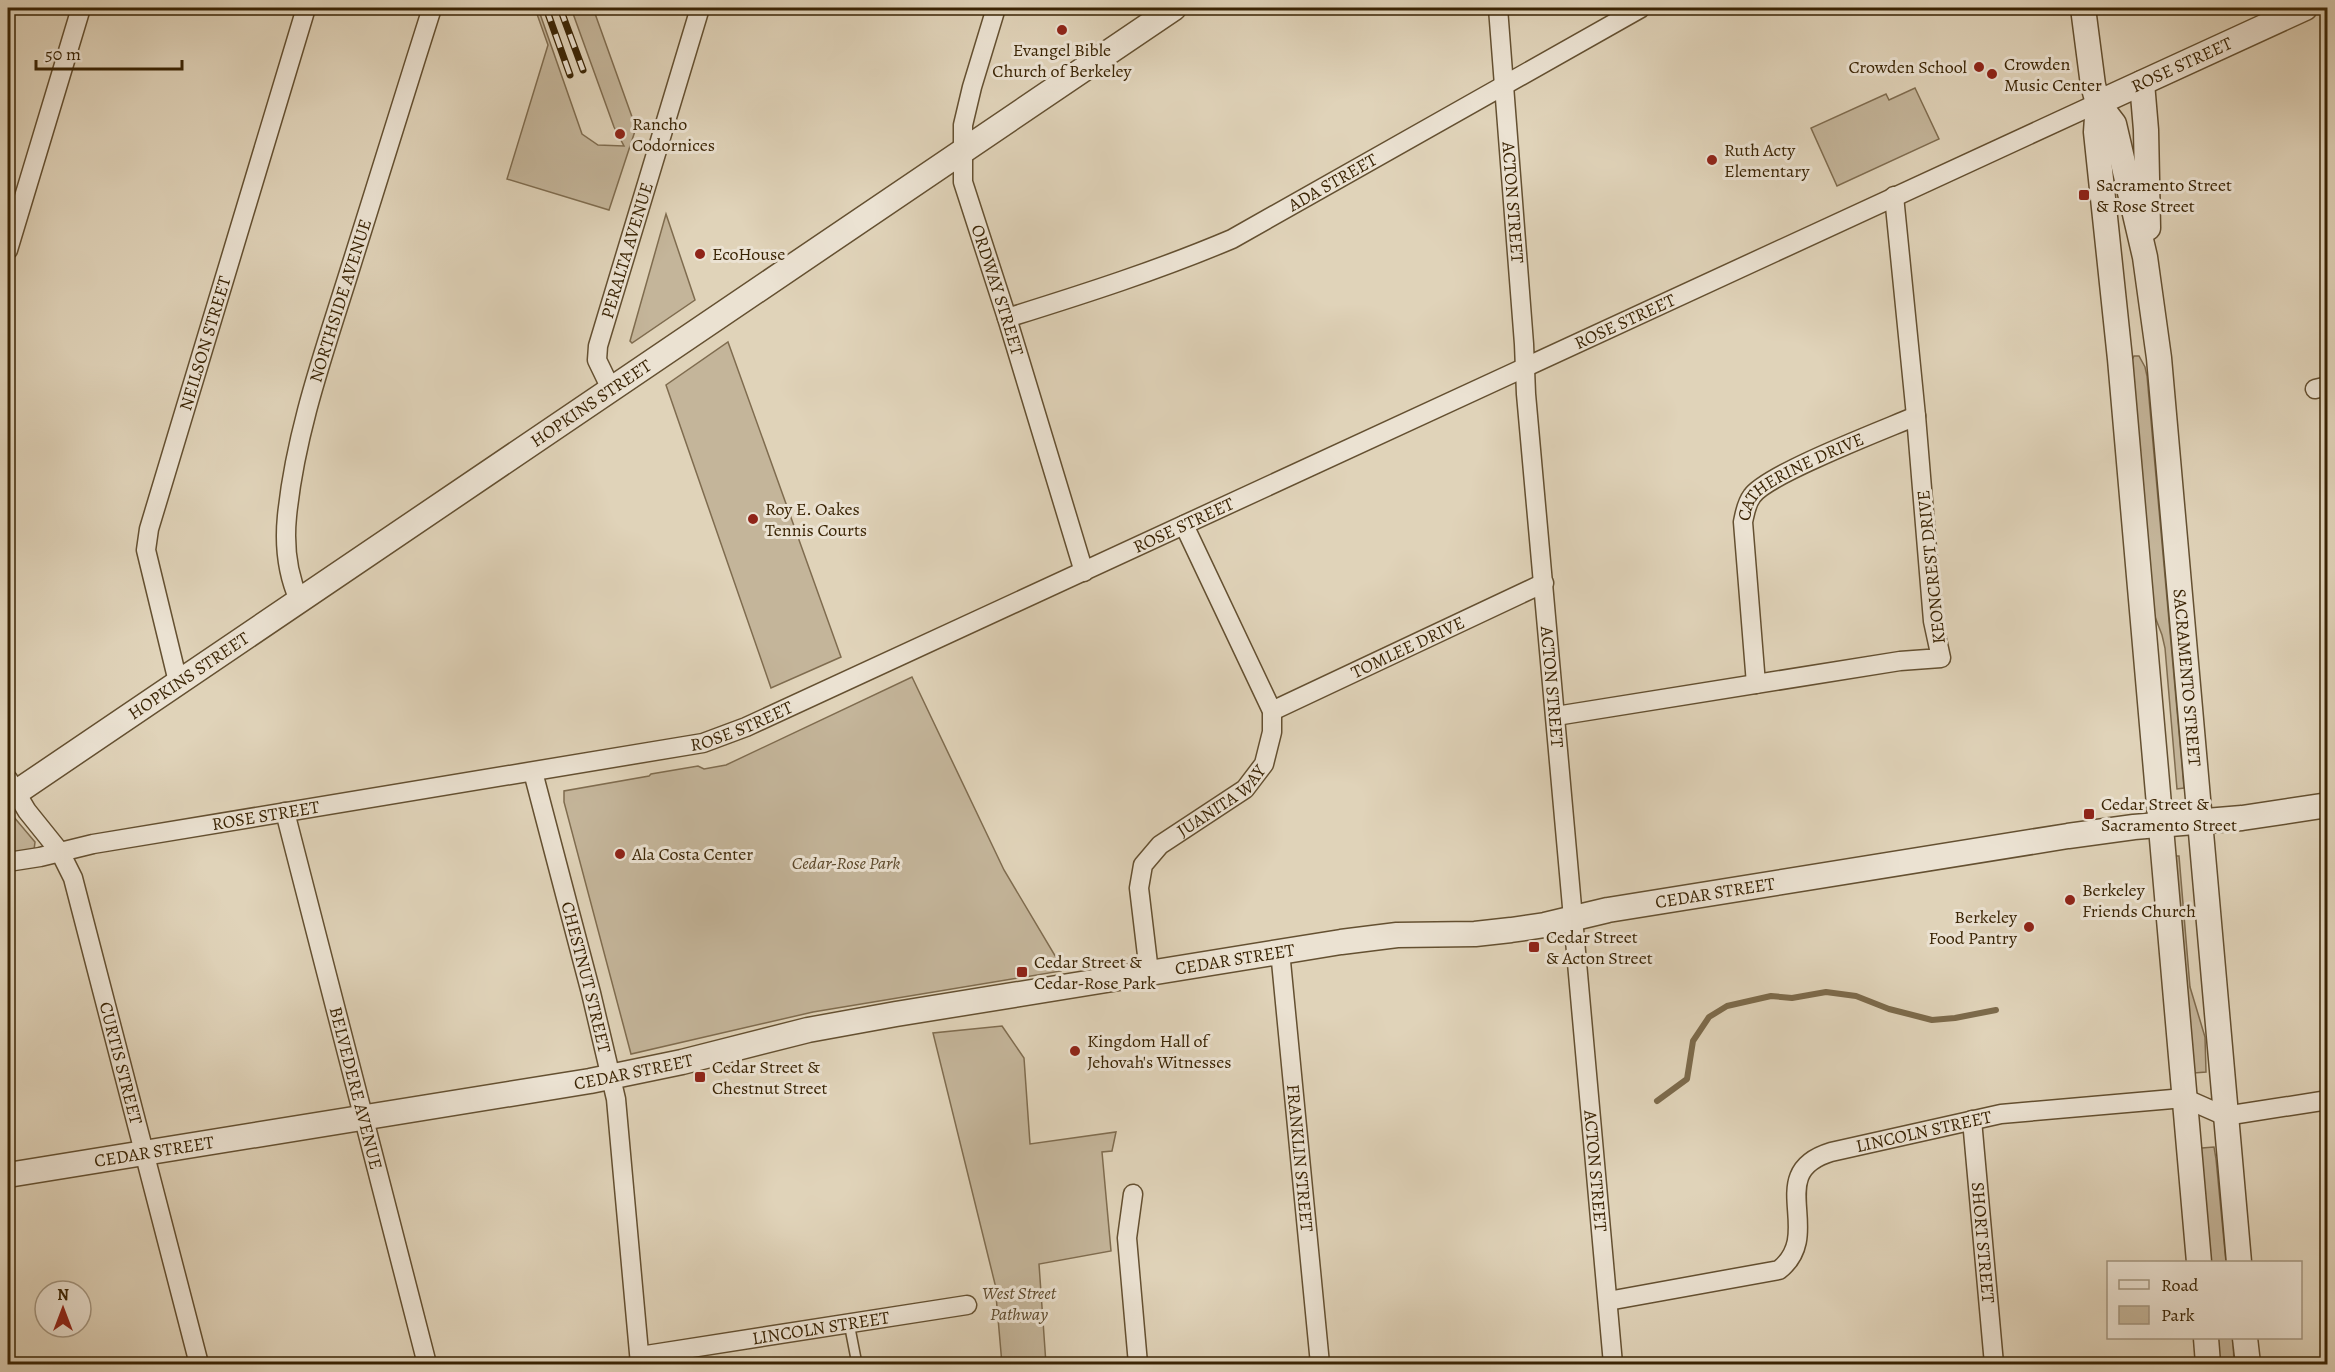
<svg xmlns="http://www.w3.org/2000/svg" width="2335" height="1372" font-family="Alegreya,serif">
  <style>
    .green { fill: #c4b59a; stroke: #7f6c4f; stroke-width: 1.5 }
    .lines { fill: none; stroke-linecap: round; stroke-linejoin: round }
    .stream { stroke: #7c6a4b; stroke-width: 6 }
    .service-casing { stroke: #645031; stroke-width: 12 }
    .minor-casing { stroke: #645031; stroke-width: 21 }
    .tertiary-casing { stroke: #645031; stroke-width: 27 }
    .service { stroke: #ebe2d2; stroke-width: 9 }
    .minor { stroke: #ebe2d2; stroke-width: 18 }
    .tertiary { stroke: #ebe2d2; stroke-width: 24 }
    .rail-casing { stroke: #3a2404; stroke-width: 7 }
    .rail { stroke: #ebe2d2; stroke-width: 4.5; stroke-dasharray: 14; stroke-linecap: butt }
    .poi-dot { fill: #8f2418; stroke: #ebe2d2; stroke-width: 2 }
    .labels { text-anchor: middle; stroke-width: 6; stroke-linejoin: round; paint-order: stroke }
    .poi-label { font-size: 18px; fill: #3a2404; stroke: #ebe2d2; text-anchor: start }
    .street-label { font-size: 18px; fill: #3a2404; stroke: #ebe2d2 }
    .park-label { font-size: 18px; font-style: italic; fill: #5c482a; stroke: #ebe2d2 }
  </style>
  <rect width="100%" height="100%" fill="#e0d3b9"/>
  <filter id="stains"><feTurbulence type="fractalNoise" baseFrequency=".00333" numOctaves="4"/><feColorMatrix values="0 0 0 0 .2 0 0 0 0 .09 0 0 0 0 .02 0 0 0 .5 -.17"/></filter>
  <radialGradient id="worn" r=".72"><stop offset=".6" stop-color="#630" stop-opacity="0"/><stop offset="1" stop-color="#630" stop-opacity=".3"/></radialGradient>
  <path class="green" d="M516,8H538L582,134L598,145L624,146L614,127L571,8H593L636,128L609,210L507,179L548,45L537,14Z
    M1915,88L1939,139L1837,186L1811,128L1886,94L1889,100Z
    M666,214L695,300L632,343L630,341Z
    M728,342L841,657L771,688L666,385Z
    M2134,356H2139L2145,367L2147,376L2184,788L2177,789L2165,648L2162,635L2152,609L2131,361Z
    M912,677L1004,870L1060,964L1061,971L813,1012L631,1054L564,802V791L649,776L651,774L698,766L704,769L726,765Z
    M13,816L35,842L34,850L8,854V819Z
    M2172,856H2179L2190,987L2205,1037L2206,1072L2194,1073Z
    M1002,1026L1024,1058L1030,1144L1116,1132L1112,1151L1102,1152L1111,1251L1039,1264L1046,1364H1002L995,1284L933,1033Z
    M2214,1147L2216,1159L2226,1262H2208L2200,1152L2202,1148Z
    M2215,1338H2233L2234,1364H2217Z"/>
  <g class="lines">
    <path class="stream" d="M1657,1101L1687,1079L1693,1041L1709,1017L1727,1006L1771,996L1792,998L1826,992L1856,996L1889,1009L1932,1020L1955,1018L1996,1010"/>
    <defs>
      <path id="service" d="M849,1323L857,1364"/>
      <g id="minor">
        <path id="s1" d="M996,8L972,87L963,125V182L1007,318L1084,572"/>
        <path id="s2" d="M1498,8L1524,344L1526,394L1613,1364"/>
        <path d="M8,250L81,8"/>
        <path id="s3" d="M1007,318C1084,294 1159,270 1232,239L1641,8"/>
        <path id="s4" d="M611,389L597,360L598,346L700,8"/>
        <path d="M2315,389L2328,386"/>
        <path id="s5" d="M299,600C287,573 284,546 287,516C295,436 322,358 346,282C375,190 403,99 432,8"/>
        <path id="s6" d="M178,682L146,550L149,529L306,8"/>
        <path id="s7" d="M1756,684L1743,522C1745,513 1746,504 1752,496C1767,474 1886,429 1916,416"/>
        <path id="s8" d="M1272,711L1544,583"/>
        <path d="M1556,716L1900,661L1941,658L1933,621L1916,416L1894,196"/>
        <path id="s9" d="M533,772L591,993L616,1099L640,1364"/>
        <path id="s10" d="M8,779L27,811L60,852L73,878L199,1364"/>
        <path id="s11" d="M285,812L427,1364"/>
        <path id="s12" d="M8,862L40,857L93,844L703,743L746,727L2098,103"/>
        <path id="s13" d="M1280,951L1320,1364"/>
        <path id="s14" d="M1149,972L1139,888L1143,865L1160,845L1245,789L1264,764L1272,732V711L1184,525"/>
        <path id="s15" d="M1972,1120L1994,1364"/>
        <path d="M1133,1194L1127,1238L1138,1364"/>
        <path id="s16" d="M1608,1301L1779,1270C1826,1233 1762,1173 1831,1152L2001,1114L2184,1098L2225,1116L2328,1100"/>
        <path id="s17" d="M640,1356L967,1305"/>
      </g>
      <g id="tertiary">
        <path id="s18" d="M2083,8L2093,85L2098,103L2114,124L2145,257L2159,358L2239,1262"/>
        <path d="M2142,83L2146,130L2148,228"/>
        <path d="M2098,103L2096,132L2120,359L2199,1262"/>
        <path id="s19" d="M2098,103L2305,8"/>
        <path id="s20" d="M8,798L1174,8"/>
        <path id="s21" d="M8,1175L590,1081L682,1062L808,1030L896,1014L1341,942L1397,935L1475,934L1511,930L1545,925L1608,910L2068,836L2134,827L2242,818L2328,805"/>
        <path d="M2206,1338L2208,1364"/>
        <path d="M2245,1338L2248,1364"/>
      </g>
    </defs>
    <use href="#service" class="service-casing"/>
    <use href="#minor" class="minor-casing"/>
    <use href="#tertiary" class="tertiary-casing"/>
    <use href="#service" class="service"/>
    <use href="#minor" class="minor"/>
    <use href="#tertiary" class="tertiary"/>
    <defs>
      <path id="rail" d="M546,8L570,75
        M560,8L583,70"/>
    </defs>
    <use href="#rail" class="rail-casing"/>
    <use href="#rail" class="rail"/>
  </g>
  <g class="poi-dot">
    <circle cx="1062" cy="30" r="6"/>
    <circle cx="1979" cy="67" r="6"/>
    <circle cx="1992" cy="74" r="6"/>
    <circle cx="620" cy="134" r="6"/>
    <circle cx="1712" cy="160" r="6"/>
    <rect x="2078" y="189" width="12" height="12" rx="3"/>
    <circle cx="700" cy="254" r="6"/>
    <circle cx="753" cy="519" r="6"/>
    <rect x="2083" y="808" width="12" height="12" rx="3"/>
    <circle cx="620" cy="854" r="6"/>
    <circle cx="2070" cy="900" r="6"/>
    <circle cx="2029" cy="927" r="6"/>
    <rect x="1528" y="941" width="12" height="12" rx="3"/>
    <rect x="1016" y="966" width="12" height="12" rx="3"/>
    <circle cx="1075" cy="1051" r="6"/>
    <rect x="694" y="1071" width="12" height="12" rx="3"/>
  </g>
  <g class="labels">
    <g class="poi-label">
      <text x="1062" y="56" text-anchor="middle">Evangel Bible<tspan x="1062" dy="21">Church of Berkeley</tspan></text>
      <text x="2004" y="70">Crowden<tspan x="2004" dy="21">Music Center</tspan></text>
      <text x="1967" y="73" text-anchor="end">Crowden School</text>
      <text x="632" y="130">Rancho<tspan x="632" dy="21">Codornices</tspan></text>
      <text x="1724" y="156">Ruth Acty<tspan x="1724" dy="21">Elementary</tspan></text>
      <text x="2096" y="191">Sacramento Street<tspan x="2096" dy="21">&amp; Rose Street</tspan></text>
      <text x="712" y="260">EcoHouse</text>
      <text x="765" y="515">Roy E. Oakes<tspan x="765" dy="21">Tennis Courts</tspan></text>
      <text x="2101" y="810">Cedar Street &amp;<tspan x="2101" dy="21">Sacramento Street</tspan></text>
      <text x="632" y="860">Ala Costa Center</text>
      <text x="2082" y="896">Berkeley<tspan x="2082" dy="21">Friends Church</tspan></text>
      <text x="2017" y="923" text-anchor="end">Berkeley<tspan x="2017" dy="21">Food Pantry</tspan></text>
      <text x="1546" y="943">Cedar Street<tspan x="1546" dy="21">&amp; Acton Street</tspan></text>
      <text x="1034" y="968">Cedar Street &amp;<tspan x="1034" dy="21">Cedar-Rose Park</tspan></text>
      <text x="1087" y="1047">Kingdom Hall of<tspan x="1087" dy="21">Jehovah's Witnesses</tspan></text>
      <text x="712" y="1073">Cedar Street &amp;<tspan x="712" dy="21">Chestnut Street</tspan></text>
    </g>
    <g class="street-label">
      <text dy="6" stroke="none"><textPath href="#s19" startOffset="92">ROSE STREET</textPath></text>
      <text dy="6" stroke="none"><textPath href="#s3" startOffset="354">ADA STREET</textPath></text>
      <text dy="6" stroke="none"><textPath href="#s2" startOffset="195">ACTON STREET</textPath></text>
      <text dy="6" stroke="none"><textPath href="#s4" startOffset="146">PERALTA AVENUE</textPath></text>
      <text dy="6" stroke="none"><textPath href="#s1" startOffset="292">ORDWAY STREET</textPath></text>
      <text dy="6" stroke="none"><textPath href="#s5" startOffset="308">NORTHSIDE AVENUE</textPath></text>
      <text dy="6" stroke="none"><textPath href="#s12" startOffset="1719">ROSE STREET</textPath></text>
      <text dy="6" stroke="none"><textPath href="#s6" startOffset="351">NEILSON STREET</textPath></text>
      <text dy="6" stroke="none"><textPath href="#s20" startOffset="704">HOPKINS STREET</textPath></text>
      <text dy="6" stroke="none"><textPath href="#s7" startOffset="240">CATHERINE DRIVE</textPath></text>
      <text dy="6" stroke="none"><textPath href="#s12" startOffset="1233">ROSE STREET</textPath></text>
      <text transform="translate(1931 567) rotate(-96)" y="6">KEONCREST DRIVE</text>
      <text dy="6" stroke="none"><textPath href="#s8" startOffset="150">TOMLEE DRIVE</textPath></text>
      <text dy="6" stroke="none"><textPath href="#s20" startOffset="218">HOPKINS STREET</textPath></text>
      <text dy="6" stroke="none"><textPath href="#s18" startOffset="682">SACRAMENTO STREET</textPath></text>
      <text dy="6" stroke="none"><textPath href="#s2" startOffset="681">ACTON STREET</textPath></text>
      <text dy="6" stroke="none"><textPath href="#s12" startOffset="747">ROSE STREET</textPath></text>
      <text dy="6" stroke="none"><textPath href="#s14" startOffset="210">JUANITA WAY</textPath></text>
      <text dy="6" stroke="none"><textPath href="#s12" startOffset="262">ROSE STREET</textPath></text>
      <text dy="6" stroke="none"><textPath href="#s21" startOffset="1732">CEDAR STREET</textPath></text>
      <text dy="6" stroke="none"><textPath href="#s21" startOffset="1246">CEDAR STREET</textPath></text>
      <text dy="6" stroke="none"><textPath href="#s9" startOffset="212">CHESTNUT STREET</textPath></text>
      <text dy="6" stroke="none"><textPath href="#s10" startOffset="310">CURTIS STREET</textPath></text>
      <text dy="6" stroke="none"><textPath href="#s21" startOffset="634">CEDAR STREET</textPath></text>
      <text dy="6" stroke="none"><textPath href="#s11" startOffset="285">BELVEDERE AVENUE</textPath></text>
      <text dy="6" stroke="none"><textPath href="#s16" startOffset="410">LINCOLN STREET</textPath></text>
      <text dy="6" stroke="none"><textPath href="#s21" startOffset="148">CEDAR STREET</textPath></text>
      <text dy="6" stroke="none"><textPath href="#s13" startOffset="208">FRANKLIN STREET</textPath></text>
      <text dy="6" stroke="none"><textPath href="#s2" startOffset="1167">ACTON STREET</textPath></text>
      <text dy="6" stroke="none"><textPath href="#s15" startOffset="123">SHORT STREET</textPath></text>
      <text dy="6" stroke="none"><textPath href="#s17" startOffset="183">LINCOLN STREET</textPath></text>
    </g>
    <g class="park-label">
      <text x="846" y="869">Cedar-Rose Park</text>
      <text x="1019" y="1299">West Street<tspan x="1019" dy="21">Pathway</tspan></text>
    </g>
  </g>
  <rect width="2335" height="1372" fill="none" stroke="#e0d3b9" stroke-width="30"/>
  <rect x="9" y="9" width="2317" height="1354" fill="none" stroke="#3a2404" stroke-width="3"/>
  <rect x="15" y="15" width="2305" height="1342" fill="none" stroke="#3a2404" stroke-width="1.5"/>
  <rect x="2107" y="1261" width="195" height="78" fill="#ebe2d2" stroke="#a49680" stroke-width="1.5"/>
  <rect x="2119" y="1280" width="30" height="9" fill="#ebe2d2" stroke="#a49680" stroke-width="1.5"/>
  <text x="2161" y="1291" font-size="18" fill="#3a2404">Road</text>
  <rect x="2119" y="1306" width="30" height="18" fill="#c4b59a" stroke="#a49680" stroke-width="1.5"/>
  <text x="2161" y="1321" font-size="18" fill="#3a2404">Park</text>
  <g transform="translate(63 1309)"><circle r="28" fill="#ebe2d2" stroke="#a49680" stroke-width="1.5"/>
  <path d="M0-4.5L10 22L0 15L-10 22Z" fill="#8f2418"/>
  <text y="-9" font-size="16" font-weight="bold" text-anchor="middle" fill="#3a2404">N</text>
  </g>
  <path d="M36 60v9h146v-9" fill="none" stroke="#3a2404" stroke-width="3"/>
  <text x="45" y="60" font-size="18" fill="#3a2404" stroke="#ebe2d2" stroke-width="4.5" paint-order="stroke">50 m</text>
  <rect width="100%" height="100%" filter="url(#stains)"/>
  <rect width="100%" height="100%" fill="url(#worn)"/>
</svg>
